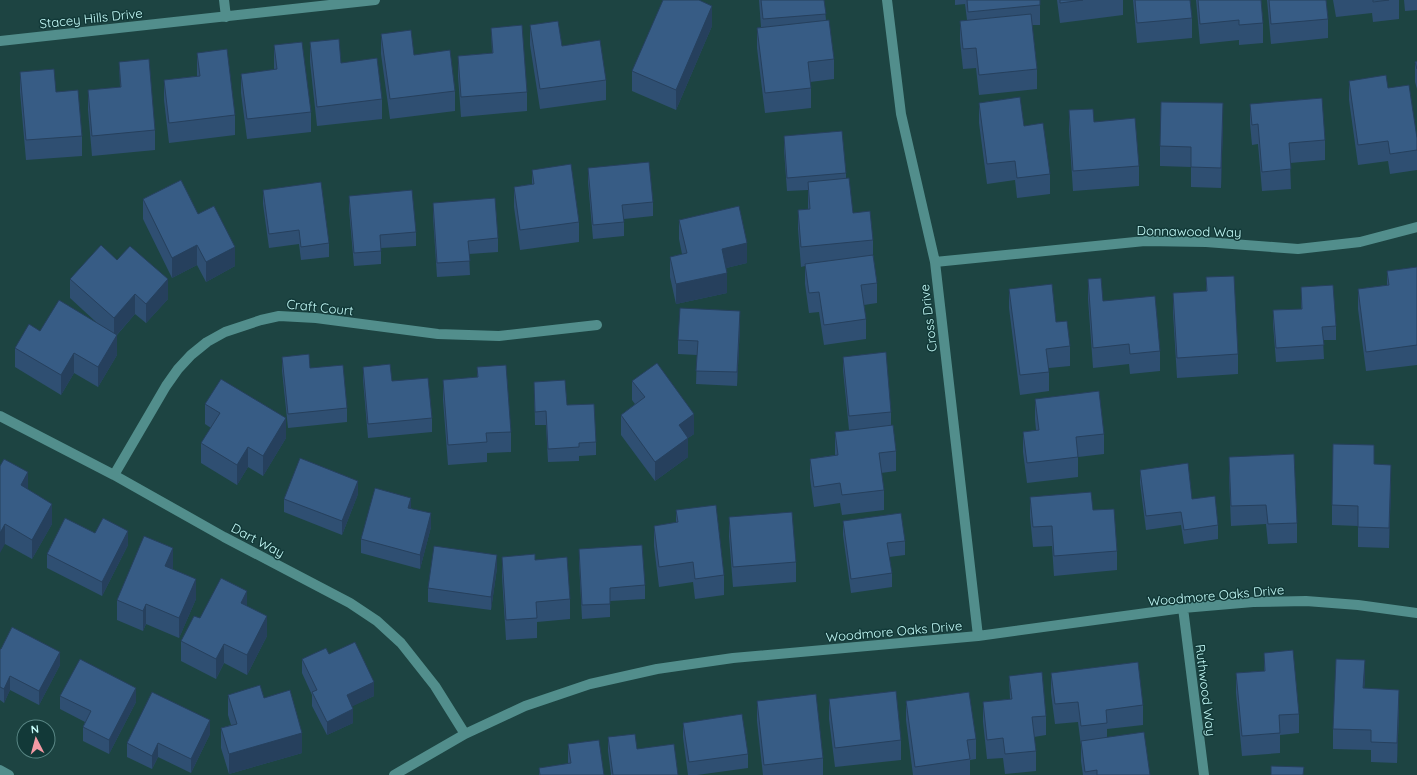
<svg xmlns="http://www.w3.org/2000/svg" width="1417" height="775" font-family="Quicksand,sans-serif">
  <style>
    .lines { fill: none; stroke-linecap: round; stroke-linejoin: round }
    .minor { stroke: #528e8c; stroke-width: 10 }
    .wall { fill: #2f4f72 }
    .shaded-wall { fill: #26405d }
    .building { fill: #375c85; stroke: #26405d }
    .labels { text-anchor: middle; stroke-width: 3; stroke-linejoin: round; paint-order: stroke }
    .street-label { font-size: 13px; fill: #c6fcf9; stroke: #123938 }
  </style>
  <rect width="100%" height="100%" fill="#1d4442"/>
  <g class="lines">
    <path class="minor" d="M224,0L226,17
      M887,0L901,114L935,262L978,636
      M0,41L375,0
      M935,262L1145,241L1206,242L1298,249L1360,242L1417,227
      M0,416L114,475L224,537L350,603L377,621L401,643L435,686L465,734
      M114,475L166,386L178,369L191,355L207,342L225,332L261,320L279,316L316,318L438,334L499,336L597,325
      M1183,608L1204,775
      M0,770L9,775
      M394,775L465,734L525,706L590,684L657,669L733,658L978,636L1183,608L1253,602L1306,601L1358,605L1417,613"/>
  </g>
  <path class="wall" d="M759,0H824L826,20L834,59V79L810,82L811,88V108L765,113L757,48V28L761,27Z
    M955,0H1040V25H1032L1037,69V89L979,95L976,68L963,69L960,41V21L967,20L965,4L955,5Z
    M1057,0H1123V15L1060,23Z
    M1133,0H1190L1192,18V38L1137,43Z
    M1196,0H1261L1263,23V43L1239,45V40L1200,44Z
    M1267,0H1326L1328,19V38L1271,44Z
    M1333,0H1399V19L1373,22L1372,13L1336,17Z
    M1404,0H1417V10L1405,11Z
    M530,25L562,46L606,80V100L540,109L530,45Z
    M712,26L676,110L632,91V71Z
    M491,28L527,92V111L461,117L458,76V56L492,53Z
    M381,34L414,55L455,91V111L390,119L381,54Z
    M310,42L341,63L382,99V119L317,126L310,62Z
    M274,45L311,112V132L247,139L241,93V74L274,70Z
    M197,53L235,115V135L169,143L164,100V80L197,76Z
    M1417,61V89L1415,82V62Z
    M119,62L155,130V150L92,156L88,110V90L120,87Z
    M20,72L82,136V156L26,160L20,92Z
    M1349,81L1388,88L1417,138V170L1390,174L1388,161L1358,165L1349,100Z
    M979,103L1024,126L1050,174V194L1017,198L1015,180L987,184L979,123Z
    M1250,104L1325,140V160L1290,163L1291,189L1262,191L1258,144L1252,145L1250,124Z
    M1069,110L1094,122L1139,166V186L1073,191L1069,130Z
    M1223,123L1221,188L1191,187V167L1160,166V146Z
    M784,136L846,173V178L853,213L873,240V255L877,283V303L864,305L866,319V339L824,345L819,312L809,313L805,284V266L801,267L798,229V210L808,209V190L787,191L784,150Z
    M588,168L653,202V216L624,219V236L593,239L588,182Z
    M532,170L579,222V242L520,250L514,207V187L532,184Z
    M263,190L329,243V257L301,260L299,244L269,248L263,204Z
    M349,196L416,232V246L381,248V264L354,266L349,209Z
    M143,199L198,214L235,266L206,282L197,265L172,278L143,219Z
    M433,203L498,238V252L469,254L470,275L437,277L433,217Z
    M679,220L747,263L726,268L727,293L676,304L670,277V257L682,254L679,239Z
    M117,260L168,299L146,323L135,314L117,335V355L98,387L74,373L61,395L15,367V348L40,331L96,322L70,298V279Z
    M1417,267V365L1366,371L1358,309V289L1387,285V271Z
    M1206,277L1238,354V374L1177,378L1173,313V293L1206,291Z
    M1088,279L1103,301L1160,351V371L1130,374L1129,364L1093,368L1088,299Z
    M1301,287L1336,326V340H1323L1324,359L1276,362L1273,324V310L1301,309Z
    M1009,289L1056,322L1070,346V366L1049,368V391L1020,395L1009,308Z
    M740,325L737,386L696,384L697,355L678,354V340Z
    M282,357L310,368L347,408V422L288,428L282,371Z
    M843,357L891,412V425L896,451V471L881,473L884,490V510L842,515L840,503L814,507L810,478V459L835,455V432L863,429L849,430L843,370Z
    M363,367L392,381L432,418V432L368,438L363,380Z
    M477,367L511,432V452L487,453V462L448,465L443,400V380L477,377Z
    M632,381L694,434L688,438V457L655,481L621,435V415L635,404L632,400Z
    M534,382L567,405L596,442V455L579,456V461L548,462L546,425H535Z
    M1035,399L1104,434V454L1078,457V477L1027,483L1023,452V432L1036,430L1035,419Z
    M205,404L286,438L263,476L248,467L237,485L201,463V443L211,428L205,424Z
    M1229,457L1297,523V543L1268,544L1266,524L1231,526L1229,477Z
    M1374,464L1391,485L1389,548L1358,547V526L1332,525V505Z
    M0,466L28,490L52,524L32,559L5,544Z
    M1140,470L1192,499L1218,525V539L1184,544L1181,525L1146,530L1140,483Z
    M358,494L342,535L284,512V499Z
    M1030,497L1093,510L1117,551V570L1054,576L1052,546L1033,547L1030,517Z
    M411,508L431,527L420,569L361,553V539Z
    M676,510L724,575V595L695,599L693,582L659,587L654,546V526L676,523Z
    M729,517L796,562V582L733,587L729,537Z
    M843,521L905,541V555L889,557L892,573V587L851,593L843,535Z
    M95,533L128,545L102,596L47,568V554Z
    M579,549L645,585V599L610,601V617L582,619L579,562Z
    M502,557L535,560L570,599V619L537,622V638L506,640L502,577Z
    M173,568V569L196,599L179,638L146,624L143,631L117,620V600Z
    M497,568L491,610L428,602V588Z
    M247,606L267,636L247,675L224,663L216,679L181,661V641L200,618Z
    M0,649L60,665L39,705L10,690L4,703L0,700Z
    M1264,653L1299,714V733L1280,735V753L1242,756L1236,693V673L1264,671Z
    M329,654L374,696L352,706L353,723L327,735L312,706V695L302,673V659Z
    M1051,673L1143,705V725L1107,729V737L1150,775H1083L1081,761V746L1078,722L1055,724L1051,693Z
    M1009,676L1046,716V735L1034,737L1036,751V771L1005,774L1003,758L987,759L983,722V702L1010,699Z
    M1365,680L1364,688L1399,709L1397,763L1371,762V750L1333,749V729Z
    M228,695L264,698L302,753L229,774L221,748V728L231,725L228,715Z
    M60,696L136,702L109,754L83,741V727L85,722L60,709Z
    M829,699L901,740V760L835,767L829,719Z
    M757,701L823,758V775H763L757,721Z
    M906,701L976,739V759L970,760V775H913L906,720Z
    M683,723L748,754V768L697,775H688L683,737Z
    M210,734L191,773L158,757L152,769L127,757V743Z
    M608,737L637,749L678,775H611L608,751Z
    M568,744L604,775H539V768L568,764Z"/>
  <path class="shaded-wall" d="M712,6V26L676,110V90Z
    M1223,103V123L1221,188V168Z
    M747,243V263L722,269V249Z
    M197,245V265L172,278V258Z
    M235,247V266L206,282V262Z
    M727,273V293L676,304V284Z
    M168,279V299L146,323V304Z
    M135,294V314L114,338V318Z
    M740,311V325L737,386V372Z
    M117,335V355L98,387V367Z
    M74,353V373L61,395V375Z
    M694,414V434L688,438V457L655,481V462L679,425Z
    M286,418V438L263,476V456Z
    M248,447V467L237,485V465Z
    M1391,465V485L1389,548V528Z
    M28,472V492L21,485Z
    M358,481V494L342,535V521Z
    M411,498V511L408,508Z
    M52,504V524L32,559V540Z
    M431,513V527L420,569V555Z
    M5,524V544L0,553V533Z
    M128,531V545L102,596V582Z
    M173,548V568L165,585V566Z
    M497,555V568L491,610V597Z
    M196,579V599L179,638V618Z
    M247,591V611L241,603Z
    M146,604V624L143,631V611Z
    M267,616V636L247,675V655Z
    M224,644V663L216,679V659Z
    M60,652V665L39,705V691Z
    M1365,660V680L1363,708V688Z
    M10,676V690L4,703V689Z
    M374,682V696L347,709V695Z
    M136,688V702L109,754V740Z
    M1399,690V709L1397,763V743Z
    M353,709V723L327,735V722Z
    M210,720V734L191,773V759Z
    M302,733V753L229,774V754Z
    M158,743V757L152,769V756Z"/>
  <path class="building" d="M663,0H699L712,6L676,90L632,71Z
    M761,0H824L826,14L763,19Z
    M967,0H1040V5L968,12Z
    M1060,0H1083L1060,3Z
    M1135,0H1190L1192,18L1137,23Z
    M1198,0H1261L1263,23L1239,25V20L1200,24Z
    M1269,0H1326L1328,19L1271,24Z
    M1373,0H1389L1373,2Z
    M1031,14L1037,69L979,75L976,48L963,49L960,21Z
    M829,20L834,59L808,62L811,88L765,93L757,28Z
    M558,21L562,46L600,40L606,80L540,89L530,25Z
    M522,25L527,92L461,97L458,56L493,53L491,28Z
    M411,30L414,55L450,50L455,91L390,99L381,34Z
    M339,39L341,63L377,58L382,99L317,107L310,42Z
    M302,42L311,112L247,119L241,74L277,69L274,45Z
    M227,49L235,115L169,123L164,80L200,76L197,53Z
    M149,59L155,130L92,136L88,90L121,87L119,62Z
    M1417,61V69L1415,62Z
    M54,69L56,92L78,90L82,136L26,140L20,72Z
    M1386,75L1388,88L1409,85L1417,138V150L1390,154L1388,141L1358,145L1349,81Z
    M1020,97L1024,126L1043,123L1050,174L1017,178L1015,161L987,164L979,103Z
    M1322,98L1325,140L1289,143L1291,169L1262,172L1258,124L1252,125L1250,104Z
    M1161,102L1223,103L1221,168L1191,167V147L1160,146Z
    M1093,109L1094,122L1135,118L1139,166L1073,171L1069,110Z
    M842,131L846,173L787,178L784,136Z
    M649,162L653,202L622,205L624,222L593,225L588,168Z
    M571,164L579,222L520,230L514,187L534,184L532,170Z
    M849,178L853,213L870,211L873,240L801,247L798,210L810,209L808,182Z
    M181,180L198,214L214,206L235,247L206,262L197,245L172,258L143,199Z
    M321,182L329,243L301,247L299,230L269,234L263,190Z
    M412,190L416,232L380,235L381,251L354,253L349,196Z
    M495,198L498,238L468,241L470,261L437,263L433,203Z
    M739,206L747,243L722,249L727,273L676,284L670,257L687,253L679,220Z
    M101,245L117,260L130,246L168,279L146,304L135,294L114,318L70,279Z
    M873,255L877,283L861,285L866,319L824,325L819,292L809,293L805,264Z
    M1417,267V345L1366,352L1358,289L1389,285L1387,271Z
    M1234,276L1238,354L1177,358L1173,293L1207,291L1206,277Z
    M1101,278L1103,301L1155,296L1160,351L1130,354L1129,344L1093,348L1088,279Z
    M1052,284L1056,322L1067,321L1070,346L1046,349L1049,372L1020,375L1009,289Z
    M1333,285L1336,326L1322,327L1324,345L1276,348L1273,310L1302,309L1301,287Z
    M59,300L117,335L98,367L74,353L61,375L15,348L29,324L40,331Z
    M680,308L740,311L737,372L696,371L698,341L678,340Z
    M886,352L891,412L849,416L843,357Z
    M309,354L310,368L343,365L347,408L288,414L282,357Z
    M657,363L694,414L679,425L688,438L655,462L621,415L645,397L632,381Z
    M390,364L392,381L428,378L432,418L368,424L363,367Z
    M506,365L511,432L486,433L487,442L448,445L443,380L478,377L477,367Z
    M221,379L286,418L263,456L248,447L237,465L201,443L220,413L205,404Z
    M565,380L567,405L594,404L596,442L579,443V447L548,449L546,411L535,412L534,382Z
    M1099,391L1104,434L1076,437L1078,457L1027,463L1023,432L1039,430L1035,399Z
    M893,425L896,451L879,453L884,490L842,495L840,483L814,487L810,459L838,455L835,432Z
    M1333,444L1374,445V464L1391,465L1389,528L1358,527V506L1332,505Z
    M1294,454L1297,523L1268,524L1266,505L1231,506L1229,457Z
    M300,458L358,481L342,521L284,499Z
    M4,459L28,472L21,485L52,504L32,540L5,524L0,533V466Z
    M1188,463L1192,499L1215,496L1218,525L1184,530L1181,512L1146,516L1140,470Z
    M375,488L411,498L408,508L431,513L420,555L361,539Z
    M1091,492L1093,510L1114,509L1117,551L1054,556L1052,526L1033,527L1030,497Z
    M716,505L724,575L695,579L693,562L659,567L654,526L678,522L676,510Z
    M792,512L796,562L733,567L729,517Z
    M901,513L905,541L887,543L892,573L851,579L843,521Z
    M65,518L95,533L103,518L128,531L102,582L47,554Z
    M144,536L173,548L165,566L196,579L179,618L146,604L143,611L117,600Z
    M642,545L645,585L610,588V604L582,605L579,549Z
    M434,546L497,555L491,597L428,588Z
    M535,554V560L567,557L570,599L536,602L537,618L506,620L502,557Z
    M221,578L247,591L241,603L267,616L247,655L224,644L216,659L181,641L194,616L200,618Z
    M12,627L60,652L39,691L10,676L4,689L0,687V649H1Z
    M355,642L374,682L347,695L353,709L327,722L312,692L317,690L302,659L326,648L329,654Z
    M1293,650L1299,714L1279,715L1280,733L1242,736L1236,673L1265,671L1264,653Z
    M80,659L136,688L109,740L83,727L91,711L60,696Z
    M1336,659L1365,660L1363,688L1399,690L1397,743L1371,742V730L1333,729Z
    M1138,662L1143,705L1106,710L1107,723L1081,726L1078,702L1055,704L1051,673Z
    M1042,672L1046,716L1032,717L1036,751L1005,754L1003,738L987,740L983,702L1012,699L1009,676Z
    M260,685L264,698L290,690L302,733L229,754L221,728L237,724L228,695Z
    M896,691L901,740L835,748L829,699Z
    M152,692L210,720L191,759L158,743L152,756L127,743Z
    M969,692L976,739L967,740L970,759L915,767L906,701Z
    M816,694L823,758L764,765L757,701Z
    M742,714L748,754L689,762L683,723Z
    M1144,732L1150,775H1097V770L1085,772L1081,741Z
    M635,734L637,749L674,744L678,775H613L608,737Z
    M599,740L604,775H540L539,768L571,763L568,744Z
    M1271,766L1304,767L1303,775H1271Z"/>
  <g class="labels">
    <g class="street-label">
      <text transform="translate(91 18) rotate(-6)" y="5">Stacey Hills Drive</text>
      <text transform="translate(1189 231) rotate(1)" y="5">Donnawood Way</text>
      <text transform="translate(320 307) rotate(6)" y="5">Craft Court</text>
      <text transform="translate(928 318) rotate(-97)" y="5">Cross Drive</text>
      <text transform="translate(258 540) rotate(28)" y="5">Dart Way</text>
      <text transform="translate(1216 595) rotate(-5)" y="5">Woodmore Oaks Drive</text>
      <text transform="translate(894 631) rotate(-5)" y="5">Woodmore Oaks Drive</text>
      <text transform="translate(1206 690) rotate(83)" y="5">Ruthwood Way</text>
    </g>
  </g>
  <g transform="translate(36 739) rotate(354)"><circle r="19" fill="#123938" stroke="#5a8785"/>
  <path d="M0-3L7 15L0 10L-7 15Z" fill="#f49aa4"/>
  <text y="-6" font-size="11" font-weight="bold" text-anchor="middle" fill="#c6fcf9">N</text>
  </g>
</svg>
